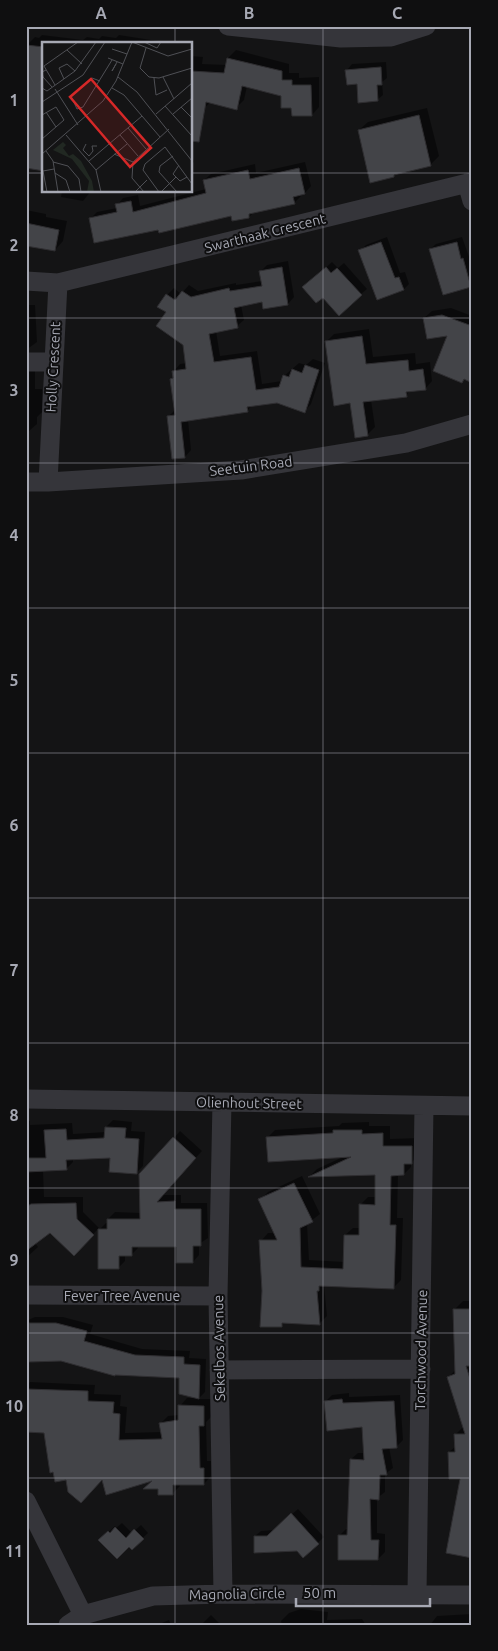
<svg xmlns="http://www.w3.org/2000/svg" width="498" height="1651" font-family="Ubuntu,sans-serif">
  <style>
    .shadow { fill: #0007 }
    .building { fill: #434448; stroke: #2f2e31 }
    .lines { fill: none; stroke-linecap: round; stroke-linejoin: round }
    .minor { stroke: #35353a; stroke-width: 19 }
    .grid { fill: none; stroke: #a7a9b4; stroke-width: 1; stroke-opacity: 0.55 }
    .labels { text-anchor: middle; stroke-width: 4; stroke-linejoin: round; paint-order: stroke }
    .street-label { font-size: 14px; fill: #a7a9b4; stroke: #0f0f10 }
    .inset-road { fill: none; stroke: #4f5055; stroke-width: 1 }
    .view { fill: #d62828; fill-opacity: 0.15; stroke: #d62828; stroke-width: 2.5 }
    .inset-edge { fill: none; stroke: #a7a9b4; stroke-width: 2.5 }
    .neatline { fill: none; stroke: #a7a9b4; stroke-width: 2 }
    .grid-label { font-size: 16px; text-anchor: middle; font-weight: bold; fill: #a7a9b4 }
  </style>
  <rect width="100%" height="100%" fill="#141415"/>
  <path class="shadow" d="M42,35L83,40L87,37L99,39L102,36L116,38L119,35L164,42V44H44V170L26,54L27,45L35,37L39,38Z
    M236,50L289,64V73H299V78L319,77V107L312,115L292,107L282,95L247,86L244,100L236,108L211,102L204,108L191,107V56L203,57L202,64L227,65L228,58Z
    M386,62L387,78L382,82L383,95L377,100L347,70L352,64Z
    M427,108L439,156L430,165L397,173L394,176L359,130L368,122Z
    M191,150L194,162L191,164Z
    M305,162L311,186L305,193L300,194L301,196L294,203L254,212L249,217L232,215L159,228L90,219L97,212L117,208V205L123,198L138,195L140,206L206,189L204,180L211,174L255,164L256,173Z
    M62,191H91L83,201L61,197Z
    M26,210L46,214V217L67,221L63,241L55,250L26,244Z
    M387,237L400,273L405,272L409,284L404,289L360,251L366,245Z
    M462,237L472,265V285L470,286L430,249L436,244Z
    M288,261L294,297L288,304L263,300L241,305L244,320L237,326L216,331L220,356L257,351L262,384L282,381L284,376L299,363L306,365L313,359L325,363L311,404L305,411L277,402L252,405L247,411L188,420L191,450L185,457L168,417L175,410L171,379L174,376V371L180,364L187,363L184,344L167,312V295L174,288L181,294L189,285L198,291L236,283V285L262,281L261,271L267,265Z
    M332,262L338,268L344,263L367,289L361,294L310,282Z
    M26,305H35L37,342L26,350Z
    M451,308L472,316V377L465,378L462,381L449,334L424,318L432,311Z
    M369,329L373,357L415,353L416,364L430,362L432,381L425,389L411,390L406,395L371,400L375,427L367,435L351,402L326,342L334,334Z
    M26,363L35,366V389H42V412L37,417V424L29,431L26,432Z
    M113,1120L132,1122L131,1131L145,1132L143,1166L136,1173L112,1157L73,1159V1162L66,1169L43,1170L44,1197H83V1212L100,1229L106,1223H108V1219L115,1212L141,1213L174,1138L180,1131L202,1151L161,1195H181V1203H207L208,1238L199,1244V1255L193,1262L177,1246H138V1248L131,1255H125V1261L118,1268H99V1228L74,1254L50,1232L35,1243L38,1247L26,1258V1122L30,1121V1125L72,1123L73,1134L106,1132V1127Z
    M369,1122V1126H390V1139L419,1138V1155L411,1163V1167L404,1174H398L397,1218H403L401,1280L394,1287L324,1285L327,1316L319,1324L284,1322L281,1326L263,1291L261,1241L268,1233H275L260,1200L268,1192L302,1176L320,1214L307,1224L309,1260L345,1262V1235L353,1228H360V1205L368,1197H376L377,1174L311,1175L317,1169L345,1156L268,1137L275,1130L339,1126L342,1123Z
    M463,1301H472V1556L461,1478L449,1452L456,1446L455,1435L464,1426L448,1378L456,1369L454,1310Z
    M35,1317H63L93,1325L90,1334L142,1349L190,1351L189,1358L206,1359L205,1392L198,1399H211V1417L206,1422L207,1461H211V1476L204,1484H180V1486L172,1494L159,1488L156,1479H67L45,1432L26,1431V1386L30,1382L95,1385L94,1394L121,1395L120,1406L127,1407L125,1433L162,1432L160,1424L168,1416L179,1415L180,1406L187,1398H198L181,1377L61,1360L34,1361L26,1364V1321Z
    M349,1393V1397L400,1395L403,1440L396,1447H389L393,1468L385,1474V1492L377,1498V1533L385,1534V1552L378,1559L339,1536L346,1529H349L351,1459L358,1453H364L363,1426L325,1402L332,1395Z
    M298,1509L324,1537L303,1557L298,1550L255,1536L261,1531L274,1530Z
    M122,1523L132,1533L141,1525L148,1533L132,1548L129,1545L100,1540L115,1526L116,1528Z
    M301,1609L328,1612L327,1620L362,1619L366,1625H282L281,1621L289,1613Z
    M472,1614V1625H430L437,1616Z
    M211,1615L221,1625H201Z
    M169,1620L171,1625H157Z"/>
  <path class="building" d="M26,45L44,47V171L26,168Z
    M227,58L282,71V80H292V85H311L312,116H292L291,108H281V96L242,86L237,110L206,102L199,142L191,141V71L224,73Z
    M381,67L382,85H377L378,101L358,103L357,84L347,85L345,70Z
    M419,115L431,166L394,175V177L370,183L358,130Z
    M299,168L305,194L293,197L295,204L249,214V218L232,221L231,216L159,233L158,230L94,243L89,218L117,212L115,204L131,201L133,212L206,193L203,180L248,170L250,179Z
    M26,223L59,230L55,251L26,246Z
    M381,242L395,278L399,277L404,290L377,300L358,250Z
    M457,242L461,259L463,258L471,287L443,295L429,249Z
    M282,267L288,305L263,309L262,302L234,308L238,328L209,334L214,362L251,357L256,390L279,387L283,375L289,377L292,369L302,373L305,365L319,370L305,413L277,403L247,407L248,412L181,422L185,458L172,459L167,416L175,415L170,379L173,378L172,371L186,369L183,345L156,326L166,312L157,307L166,294L175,300L182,291L191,297L229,288L230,291L262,286L259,271Z
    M326,267L331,273L337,268L362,295L339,316L323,298L316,303L302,287Z
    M442,315L472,326V383L464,379L462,383L433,371L447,336L427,339L423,318Z
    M362,336L366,364L408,360L409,371L423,369L426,390L406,392L407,397L363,402L368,436L355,438L350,403L334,406L325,341Z
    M105,1127L126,1128L125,1138L139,1139L137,1174L109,1172L110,1158L66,1160L67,1170L26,1172V1158H46L44,1130L66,1129L67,1140L104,1138Z
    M333,1130H362V1134L383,1133V1146H412V1164H404V1175L391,1176L390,1225H396L394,1289L319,1286V1291H317L320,1325L282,1323V1327H260L262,1291L259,1240H277L258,1199L294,1183L313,1222L300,1228L301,1267L343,1269L344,1235H359V1204L375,1205V1175L308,1177L351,1157L268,1162L266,1137L333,1133Z
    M173,1137L196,1158L157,1202L175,1201V1209H201V1246H193V1263H176V1247H132V1256H119V1269H98V1229H107V1219H140L139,1174Z
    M76,1203L77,1219L94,1235L74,1256L50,1233L26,1251V1207L31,1204Z
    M453,1309H472V1366H466L472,1385V1558L446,1553L460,1479H449L448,1452H455L454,1434H465L447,1377L455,1374Z
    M29,1323H56L87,1331L84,1341L135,1355L184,1357V1364L200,1365L199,1399L179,1394V1378L115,1375V1376L61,1361L29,1362Z
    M26,1389L88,1391V1401L114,1402L113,1413L120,1414L119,1440L162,1439L159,1423L178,1420V1405L204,1406V1426H199L200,1468H204V1485H173V1495H158V1489H143L152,1481L106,1495L102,1480L81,1503L68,1492L66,1480L55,1482L53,1472L50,1473L44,1433L26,1432Z
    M342,1399L343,1403L394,1401L397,1448L382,1449L387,1475H380L379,1500L370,1499L371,1540H379L378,1560H338V1535H347L350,1459L364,1460L362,1427L327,1431L324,1401Z
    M291,1513L319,1544L303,1558L297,1551L254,1553V1536H267Z
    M115,1527L126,1538L134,1529L144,1539L132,1550L129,1547L117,1559L98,1540L108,1531L110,1533Z"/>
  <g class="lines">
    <path class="minor" d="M228,26L341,38L391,37L426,26
      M467,183L472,201
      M26,281L58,283L472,182
      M26,362H54
      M26,482H48L241,470L406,443L472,424
      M48,482L58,283
      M26,1099L472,1106
      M222,1102L218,1296L223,1594
      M26,1295L218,1296
      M219,1370L421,1369
      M26,1501L83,1615
      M417,1593L424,1106
      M68,1625L83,1615L153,1596L223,1594L472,1595"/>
  </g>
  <path class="grid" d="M175,26V44M323,26V1625M26,173H44M191,173H472M175,191V1625M26,318H472M26,463H472M26,608H472M26,753H472M26,898H472M26,1043H472M26,1188H472M26,1333H472M26,1478H472"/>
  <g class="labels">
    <g class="street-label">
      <text transform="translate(265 233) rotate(-14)" y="5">Swarthaak Crescent</text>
      <text transform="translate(53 367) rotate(-87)" y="5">Holly Crescent</text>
      <text transform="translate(251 466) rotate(-7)" y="5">Seetuin Road</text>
      <text transform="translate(249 1103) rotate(1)" y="5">Olienhout Street</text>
      <text x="122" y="1301">Fever Tree Avenue</text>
      <text transform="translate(219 1348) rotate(-91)" y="5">Sekelbos Avenue</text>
      <text transform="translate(421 1350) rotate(-89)" y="5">Torchwood Avenue</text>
      <text transform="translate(237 1594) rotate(-1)" y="5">Magnolia Circle</text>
    </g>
  </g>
  <g transform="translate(42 42)">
    <rect width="150" height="150" fill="#141415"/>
    <path d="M21,100L24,103L21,106L27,114L31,112L39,119L50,139L52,150H45L47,139L30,117L11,108Z" fill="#212822"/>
    <path class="inset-road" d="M90,0L126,14L150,7M102,0L115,6L119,0M104,6L98,26L107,35L117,36L150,26M70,7L85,12M25,8L40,22M66,16L81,22M74,22L70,29L75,20M4,28L0,30L1,35L10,45M76,35L95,50L150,119M121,35L132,57M112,36L114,53L125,48M22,37L17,26L25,22L33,29M13,43L2,24L36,0M0,46L5,49L33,29L54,0M70,46L82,53L118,95M13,47L36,83M0,60L41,33L63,0M123,64L150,94M41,65L35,67L29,54L50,36L58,39M41,65L70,18M139,65L150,76M4,70L14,85M114,72L150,41M131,72L150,56M0,73L14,65L22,78L0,97M86,86L104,107M24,93L54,128L59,150M78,93L96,114M44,102L41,108L47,114L51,109L50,104H55M4,109L11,119L16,150M0,112L61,59L74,39L90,0M72,112L91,120M131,114L118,124L117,130L135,150M47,119L100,74M11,120L26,124L37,137L39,150M137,123L131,132L138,139L145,135M54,128L85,102M13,131L24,138L28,150M5,150L1,129L12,127M93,150L105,138M102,150L90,136L91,120L127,87M117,150L101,128L103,122L123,105L150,142M119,150L134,135"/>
    <path class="view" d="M49,37L109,106L88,125L28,55Z"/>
    <rect width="150" height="150" class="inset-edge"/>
  </g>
  <rect width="498" height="1651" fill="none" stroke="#0f0f10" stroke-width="55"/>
  <path d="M296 1598v8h134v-8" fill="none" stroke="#a7a9b4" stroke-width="2.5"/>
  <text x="303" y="1598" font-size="15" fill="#a7a9b4" stroke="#0f0f10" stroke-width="4" paint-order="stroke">50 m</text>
  <rect x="28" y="28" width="442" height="1596" class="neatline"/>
  <g class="grid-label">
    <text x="101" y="19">A</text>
    <text x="249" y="19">B</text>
    <text x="397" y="19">C</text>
    <text x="14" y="106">1</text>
    <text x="14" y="251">2</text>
    <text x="14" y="396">3</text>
    <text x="14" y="541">4</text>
    <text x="14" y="686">5</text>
    <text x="14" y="831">6</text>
    <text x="14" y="976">7</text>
    <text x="14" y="1121">8</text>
    <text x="14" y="1266">9</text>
    <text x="14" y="1412">10</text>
    <text x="14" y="1557">11</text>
  </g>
</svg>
